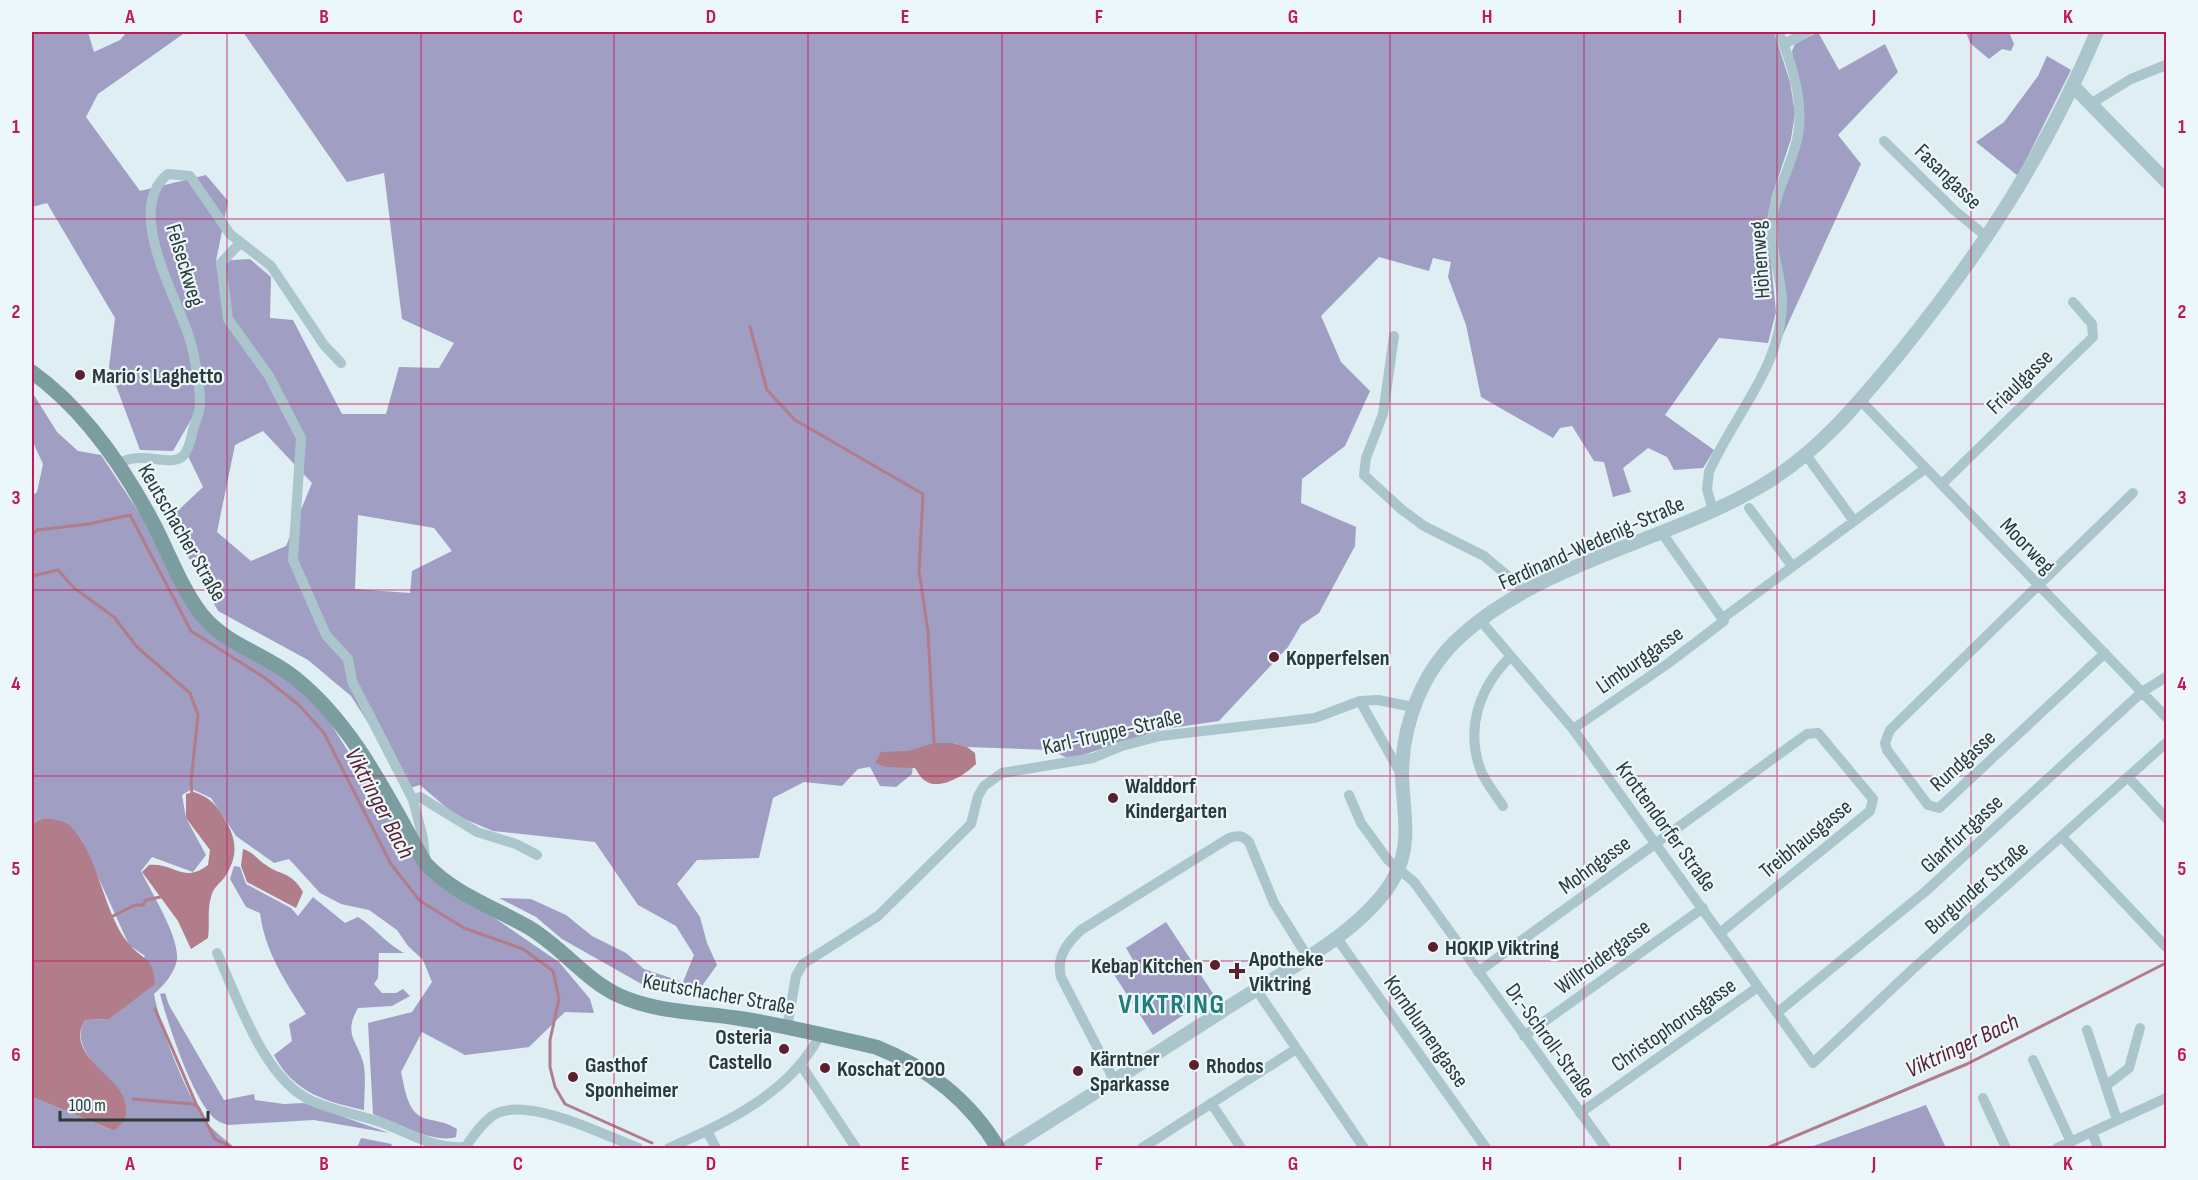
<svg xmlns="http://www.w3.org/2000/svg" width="2198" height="1180" font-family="'Sofia Sans Condensed',sans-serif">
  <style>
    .green { fill: #a09ec3; fill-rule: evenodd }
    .water { fill: #b17d8a }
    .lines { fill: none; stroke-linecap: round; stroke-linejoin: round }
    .stream { stroke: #b17d8a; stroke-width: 3 }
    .minor { stroke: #aac6cc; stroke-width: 10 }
    .tertiary { stroke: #aac6cc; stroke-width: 14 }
    .secondary { stroke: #7b9da0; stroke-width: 15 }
    .grid { fill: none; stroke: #c2185b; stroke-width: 1.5; stroke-opacity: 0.55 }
    .poi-dot { fill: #5b1f2d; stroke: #ecf7fa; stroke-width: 2 }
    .labels { text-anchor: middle; stroke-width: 4.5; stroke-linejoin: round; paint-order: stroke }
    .street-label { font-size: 22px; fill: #2a3939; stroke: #ecf7fa }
    .poi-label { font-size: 22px; font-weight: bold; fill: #2a3939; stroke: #ecf7fa; text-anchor: start }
    .water-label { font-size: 24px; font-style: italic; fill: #5b1f2d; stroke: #ecf7fa }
    .district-label { font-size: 28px; font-weight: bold; letter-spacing: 1.5px; fill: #207d78; stroke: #ecf7fa }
    .neatline { fill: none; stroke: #c2185b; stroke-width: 2 }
    .grid-label { font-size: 20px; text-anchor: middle; font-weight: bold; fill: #c2185b }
  </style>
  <rect width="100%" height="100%" fill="#dfeef3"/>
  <path class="green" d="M32,32H88L94,52L120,40L127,32H186L98,94L86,117L140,191L206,175L228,201L216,261L250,259L271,277L270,318L293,320L342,414H386L399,367L439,368L454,343L402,319L384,173L347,182L243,32H1774L1790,82L1795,114L1791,139L1772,196L1767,221L1776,312L1768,343L1719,338L1665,415L1714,450L1703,468L1674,470L1667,457L1648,448L1623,468L1631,492L1613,497L1604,462L1594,461L1572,426L1560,428L1553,438L1481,397L1466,325L1448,277L1451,262L1433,258L1429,271L1379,257L1321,316L1341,362L1370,391L1345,446L1302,479L1301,503L1356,527L1355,546L1319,613L1301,625L1288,647L1219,721L1164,729L1070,759L1050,750L967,747L953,743L914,755L912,774L896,787L880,786L870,767L858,769L842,786L804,782L773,798L759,858L697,860L677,884L700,917L707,943L717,965L697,993L680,995L645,986L562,939L536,917L499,898L531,899L566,915L592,936L626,953L644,969L683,982L694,955L676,926L638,905L595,842L493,831L455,815L420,785L410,788L351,696L308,660L218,611L168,520L203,487L188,456L199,406L173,451L140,450L109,367L115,318L47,203L32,207ZM263,431L312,483L286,546L251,561L217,532L235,445ZM358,515L434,528L452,551L412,571L410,593L355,589Z
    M1818,32L1839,70L1885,44L1898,72L1838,135L1861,164L1775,352L1785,312L1778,245L1777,211L1801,140L1792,51L1795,44Z
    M1961,32H2009L2014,44L2011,51L2002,49L1989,59L1970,43L1966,32Z
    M2047,56L2071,70L2018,176L1976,142L2004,122L2038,76Z
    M32,392L57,432L78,451L101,455L144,520L196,616L292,684L326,716L354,761L371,782L420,867L559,962L590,999L594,1013L565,1012L529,1047L465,1055L422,1032L401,1072C405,1088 407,1115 427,1119C439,1122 446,1122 457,1129L456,1137C435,1144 394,1123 373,1114L368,1023L412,1012L432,982L423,960L408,946L397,930L369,910L341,904L320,893L289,859L274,863L236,836L211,798L192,789L182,795L186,818L206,855L193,872L152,857L141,871C151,892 179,936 177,959C175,973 164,985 154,994C161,1031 185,1093 207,1123C215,1132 226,1140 235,1148H32V1097L115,1131C118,1127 124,1121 126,1116C134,1083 63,1059 85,1020L109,1019L145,956L129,945L90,859L67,824L43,818L32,824V496L37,492L43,464L32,440Z
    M234,866L240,867L246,884L291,908L298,916L313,897L345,923L358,917C377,929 384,942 404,953H379L378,978L374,984L382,993H396L403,989L410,996L392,1006L358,1008C342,1036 359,1041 364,1066C366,1080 364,1096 364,1110C326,1102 293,1092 274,1055L292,1041L289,1024L306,1014C285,981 265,952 260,913L246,907L230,879Z
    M1166,922L1214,995L1153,1035L1113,973L1133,960L1126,948Z
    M165,993L169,1005L224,1100L254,1094L255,1100L284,1104L304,1103L389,1133L314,1120L228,1125C222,1123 216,1121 212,1116C191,1094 168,1024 160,994Z
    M1926,1105L1946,1148H1808Z
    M361,1138L392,1144L390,1148H357Z"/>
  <path class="water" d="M934,743H953L967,747L975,753L976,764C965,775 939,792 924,780C920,777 918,772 915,768L885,767L875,763L881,752L908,751Z
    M194,792C209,797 216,804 224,818C237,839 239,856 224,878C219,884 213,888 211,897C207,910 210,924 208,938L191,949L178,921L142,872L149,865C175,863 183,884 208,865L210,850L186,818V794Z
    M43,818C50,819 63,820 69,825C99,853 103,914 129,944C144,962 153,955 155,984L109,1019L85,1020C61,1060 134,1078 126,1116C125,1121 118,1127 115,1131L32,1097V824Z
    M243,849C252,851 258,860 266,865C281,876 291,871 303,892L296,908L247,882L241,866Z"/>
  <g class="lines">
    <path class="stream" d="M750,327L767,390L795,420L923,494L919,571L928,632L934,743
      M32,535L37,530L89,524L130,515L191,631L265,678L299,705L324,733L391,864L420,901L464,928L523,949L553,971L559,999L550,1040V1067L555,1087L565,1104L652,1143
      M32,576L58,570L74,588L114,617L137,647L190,693L198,715L191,782L192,795
      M111,917L135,905H143L146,900L165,896
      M155,1009L197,1106
      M133,1099L192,1104L198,1107L215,1139L233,1148
      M1767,1148L1967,1064L2166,963"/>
    <path class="minor" d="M1784,44L1807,32
      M2092,103L2131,79L2166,65
      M1884,141L1954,210L1988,238
      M239,244L221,263L228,319L269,376L301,438L293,560L326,635L348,659L352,681L413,800
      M1394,336L1383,414L1366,458L1364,475L1401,509L1424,526L1484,556L1527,592
      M1861,401L2166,717
      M1806,455L1854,521
      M118,464C142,449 171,468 183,456C189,450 191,438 193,430C195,422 200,412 200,404C200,388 195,356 190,340C178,298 123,210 168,174L190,176L230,234L271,266L324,345L341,363
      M1942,484L2093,337L2092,324L2073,302
      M1749,508L1792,566
      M1713,511L1707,489L1709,472C1733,416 1782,367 1782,302C1782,275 1769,248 1772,221C1775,194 1788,172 1795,147C1807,109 1793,67 1779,32
      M1723,618L1926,468
      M1480,620L1573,729L1813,1063L1914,968L2166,743
      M2105,653L1939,808L1928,805L1887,750L1885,743L1890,730L2133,493
      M1360,701L1378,700L1413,707
      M1573,729L1666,665L1724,621L1662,533
      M2128,777L2166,818
      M1349,795L1361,823L1388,860L1414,882L1606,1148
      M1503,806C1496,795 1486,783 1481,771C1465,729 1479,688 1510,657
      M2062,837L2166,947
      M425,859L423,838L413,800L420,797L477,832L516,844L537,855
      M1336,937L1486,1148
      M217,953C238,999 264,1080 312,1101C335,1111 360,1115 383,1123C411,1134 434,1149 466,1147
      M1478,972L1807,734L1818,733L1873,799L1870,811L1720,933
      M1256,989L1364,1148
      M1777,1013L1926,891L2142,692L2166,677
      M787,1028L796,976L803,964L878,916L971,824L978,796L984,786L1002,773L1093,758L1122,746L1160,736L1315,718L1360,701L1402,776
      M2087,1030L2117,1120
      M1524,1036L1703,908
      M2033,1060L2071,1142
      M801,1065L856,1148
      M1114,1080L1061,977C1056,957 1067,943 1081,930L1229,838C1238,835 1242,835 1249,842L1274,903L1307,956
      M2107,1085L2129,1068L2140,1028
      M1983,1098L2006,1148
      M1211,1103L1241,1148
      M1580,1113L1758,987
      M707,1131L716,1148
      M2092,1132L2098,1148
      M465,1148C472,1137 487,1116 500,1112C536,1100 604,1135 638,1148
      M669,1148C727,1122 789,1094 820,1035
      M1142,1148L1296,1049
      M2057,1148L2166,1098"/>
    <path class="tertiary" d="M2074,87L2166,181
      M1007,1148C1082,1101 1156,1054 1230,1006C1282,972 1368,930 1396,874C1412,842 1403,810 1402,776C1402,724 1422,671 1461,636C1541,563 1663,542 1756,489C1815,456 1857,405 1899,354C1984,249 2044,156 2097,32"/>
    <path class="secondary" d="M32,372C82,408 122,465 151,519C168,550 180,587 202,615C226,645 266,654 295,678C354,725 388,798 425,863C454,894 491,906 528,927C561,946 584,979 618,995C656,1013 702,1012 743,1019C787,1026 832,1037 876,1047C927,1067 970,1101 998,1148"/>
  </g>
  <path class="grid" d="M227,32V1148M421,32V1148M614,32V1148M808,32V1148M1002,32V1148M1196,32V1148M1390,32V1148M1584,32V1148M1777,32V1148M1971,32V1148M32,219H2166M32,404H2166M32,590H2166M32,776H2166M32,961H2166"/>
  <g class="poi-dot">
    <circle cx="80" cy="375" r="6"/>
    <circle cx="1274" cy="657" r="6"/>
    <circle cx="1113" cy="798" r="6"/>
    <circle cx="1433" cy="947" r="6"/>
    <circle cx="1215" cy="965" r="6"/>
    <path d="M1234 962h6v6h6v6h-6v6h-6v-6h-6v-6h6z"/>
    <circle cx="784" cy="1049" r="6"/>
    <circle cx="1194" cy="1065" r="6"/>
    <circle cx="825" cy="1068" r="6"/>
    <circle cx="1078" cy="1071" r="6"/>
    <circle cx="573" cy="1077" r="6"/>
  </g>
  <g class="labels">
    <g class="street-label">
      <text transform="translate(1949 176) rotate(44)" y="8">Fasangasse</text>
      <text transform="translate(1759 260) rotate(-94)" y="8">Höhenweg</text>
      <text transform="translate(186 265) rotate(73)" y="8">Felseckweg</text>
      <text transform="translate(2019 381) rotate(-44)" y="8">Friaulgasse</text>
      <text transform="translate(183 532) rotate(60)" y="8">Keutschacher Straße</text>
      <text transform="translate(1591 542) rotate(-24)" y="8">Ferdinand-Wedenig-Straße</text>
      <text transform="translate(2028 545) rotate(46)" y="8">Moorweg</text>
      <text transform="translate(1639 659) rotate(-35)" y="8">Limburggasse</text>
      <text transform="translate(1112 731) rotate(-13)" y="8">Karl-Truppe-Straße</text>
      <text transform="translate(1962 760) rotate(-42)" y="8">Rundgasse</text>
      <text transform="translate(1667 826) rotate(54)" y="8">Krottendorfer Straße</text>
      <text transform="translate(1961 833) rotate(-43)" y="8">Glanfurtgasse</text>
      <text transform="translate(1805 838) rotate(-39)" y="8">Treibhausgasse</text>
      <text transform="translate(1594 864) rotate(-36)" y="8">Mohngasse</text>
      <text transform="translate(1976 887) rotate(-41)" y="8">Burgunder Straße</text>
      <text transform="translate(1602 956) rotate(-36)" y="8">Willroidergasse</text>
      <text transform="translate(719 993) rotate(10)" y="8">Keutschacher Straße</text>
      <text transform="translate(1673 1024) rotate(-35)" y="8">Christophorusgasse</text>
      <text transform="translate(1427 1031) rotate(55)" y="8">Kornblumengasse</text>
      <text transform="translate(1551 1040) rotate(54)" y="8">Dr.-Schroll-Straße</text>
    </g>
    <g class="poi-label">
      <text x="92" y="383">Mario´s Laghetto</text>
      <text x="1286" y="665">Kopperfelsen</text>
      <text x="1125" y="793">Walddorf<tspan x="1125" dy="25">Kindergarten</tspan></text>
      <text x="1445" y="955">HOKIP Viktring</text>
      <text x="1249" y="966">Apotheke<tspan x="1249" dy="25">Viktring</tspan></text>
      <text x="1203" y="973" text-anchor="end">Kebap Kitchen</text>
      <text x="772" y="1044" text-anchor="end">Osteria<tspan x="772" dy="25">Castello</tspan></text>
      <text x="1090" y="1066">Kärntner<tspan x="1090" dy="25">Sparkasse</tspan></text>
      <text x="585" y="1072">Gasthof<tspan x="585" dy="25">Sponheimer</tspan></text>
      <text x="1206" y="1073">Rhodos</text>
      <text x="837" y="1076">Koschat 2000</text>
    </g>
    <g class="water-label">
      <text transform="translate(380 803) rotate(62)" y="8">Viktringer Bach</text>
      <text transform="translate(1962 1045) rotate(-25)" y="8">Viktringer Bach</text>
    </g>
    <g class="district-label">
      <text x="1172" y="1013">VIKTRING</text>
    </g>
  </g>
  <rect width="2198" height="1180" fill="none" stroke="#ecf7fa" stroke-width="66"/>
  <path d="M60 1111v9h148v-9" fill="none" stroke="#2a3939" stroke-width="3"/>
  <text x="69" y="1111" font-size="18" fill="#2a3939" stroke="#ecf7fa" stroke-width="4.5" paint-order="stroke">100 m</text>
  <rect x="33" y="33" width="2132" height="1114" class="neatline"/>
  <g class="grid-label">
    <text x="130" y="23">A</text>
    <text x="324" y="23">B</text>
    <text x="518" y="23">C</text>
    <text x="711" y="23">D</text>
    <text x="905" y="23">E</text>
    <text x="1099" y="23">F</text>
    <text x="1293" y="23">G</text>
    <text x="1487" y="23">H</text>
    <text x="1680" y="23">I</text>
    <text x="1874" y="23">J</text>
    <text x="2068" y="23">K</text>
    <text x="16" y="133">1</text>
    <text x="2182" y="133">1</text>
    <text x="16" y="318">2</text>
    <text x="2182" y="318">2</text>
    <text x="16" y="504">3</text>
    <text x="2182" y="504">3</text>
    <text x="16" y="690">4</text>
    <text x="2182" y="690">4</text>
    <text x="16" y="875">5</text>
    <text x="2182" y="875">5</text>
    <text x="16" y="1061">6</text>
    <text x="2182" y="1061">6</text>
    <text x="130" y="1170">A</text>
    <text x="324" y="1170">B</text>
    <text x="518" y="1170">C</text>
    <text x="711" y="1170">D</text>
    <text x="905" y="1170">E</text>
    <text x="1099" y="1170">F</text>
    <text x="1293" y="1170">G</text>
    <text x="1487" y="1170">H</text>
    <text x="1680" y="1170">I</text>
    <text x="1874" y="1170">J</text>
    <text x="2068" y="1170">K</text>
  </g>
</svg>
